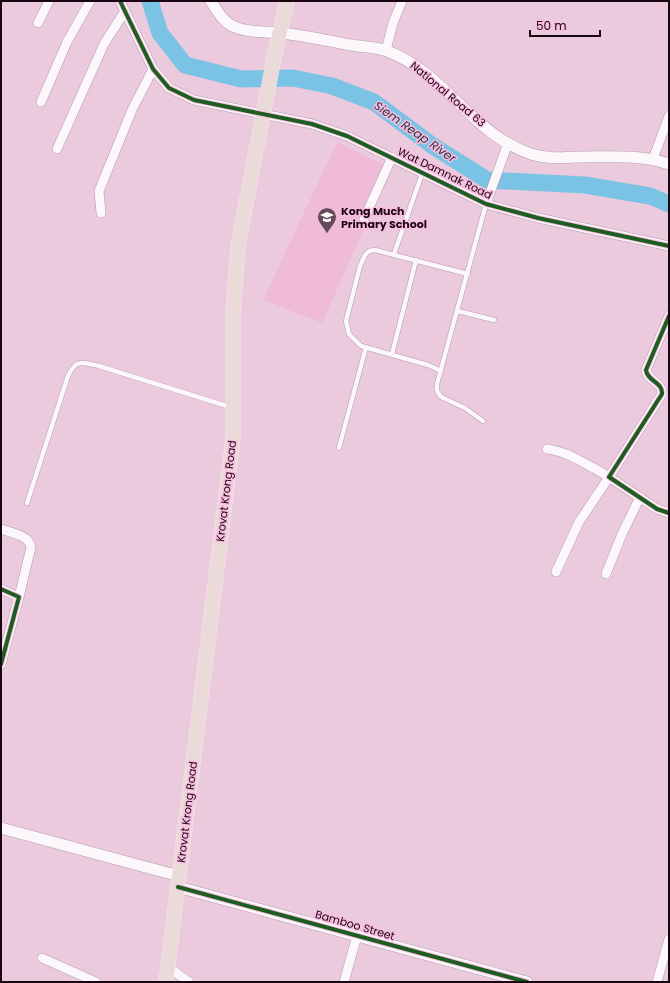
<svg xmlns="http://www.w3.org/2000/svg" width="670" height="983" font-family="Poppins,sans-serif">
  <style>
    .built { fill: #efbbd9 }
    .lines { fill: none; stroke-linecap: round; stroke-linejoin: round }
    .river { stroke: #7bc3e4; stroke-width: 17 }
    .service-casing { stroke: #b39aa9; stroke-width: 5.5 }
    .minor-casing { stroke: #b39aa9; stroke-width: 10 }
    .tertiary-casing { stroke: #b39aa9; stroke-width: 12 }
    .trunk-casing { stroke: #f6e7f0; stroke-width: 15 }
    .service { stroke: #fcf7fa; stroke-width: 4.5 }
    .minor { stroke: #fcf7fa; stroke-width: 9 }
    .tertiary { stroke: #fcf7fa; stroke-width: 11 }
    .trunk { stroke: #eadad8; stroke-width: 14 }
    .cycleway-casing { stroke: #fabce0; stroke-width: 6 }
    .cycleway { stroke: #1b5e20; stroke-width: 4 }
    .labels { text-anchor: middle; stroke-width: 3; stroke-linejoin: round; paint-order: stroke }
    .street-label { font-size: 11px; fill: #190612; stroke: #fabce0 }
    .poi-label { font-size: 11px; font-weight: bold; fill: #190612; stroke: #fabce0; text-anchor: start }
    .water-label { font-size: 12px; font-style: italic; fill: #1b343d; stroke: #fabce0 }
  </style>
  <rect width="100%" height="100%" fill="#eccade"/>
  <path class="built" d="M337,142L391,168L322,323L263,300Z"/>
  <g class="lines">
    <path class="river" d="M150,1L160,33L185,65L241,79L293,78L332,86L374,102L433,146L487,180L585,185L650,196L669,204"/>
    <defs>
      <path id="service" d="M394,254L422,174
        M458,311L494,320
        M392,354L416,260
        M441,371L428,365L361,346L349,334L346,321L360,266L365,255L369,251L375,250L468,274
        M483,421L465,408L441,397L437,391V384L486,204
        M339,448L366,347
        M27,503L68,376C76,359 82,362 99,366L230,407"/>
      <path id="minor" d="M120,1L153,69L169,88L194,100L312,124L347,136L486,204L538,218L669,246
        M38,23L49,1
        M386,50L393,23L402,1
        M41,102L67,42L90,1
        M57,149L104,44L125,11
        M653,159L669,116
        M486,204L508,143
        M101,213L99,191L132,110L153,69
        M364,219L392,157
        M669,316L646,370C647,381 663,382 662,394L609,477L657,509L669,513
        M547,449C570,452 589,466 609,477L579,522L556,572
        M1,529C11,533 29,535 31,547L19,597
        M606,574L622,534L640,497
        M1,589L19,597L1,664
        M42,958L96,982
        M168,967L189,982
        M344,982L357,936
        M657,982L669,939"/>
      <path id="tertiary" d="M211,1C216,10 223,21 232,26C248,33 263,31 280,33C304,35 328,41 351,45C363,47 376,47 387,51C444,72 473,135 531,154C547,159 562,158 579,157C609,157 640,154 669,164
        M1,828L179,876
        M178,887L527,982"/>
      <path id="trunk" d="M166,982L233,438V314L238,245L275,53L287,1"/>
    </defs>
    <use href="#service" class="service-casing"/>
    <use href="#minor" class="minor-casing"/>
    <use href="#tertiary" class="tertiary-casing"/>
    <use href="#trunk" class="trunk-casing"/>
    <use href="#service" class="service"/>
    <use href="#minor" class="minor"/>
    <use href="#tertiary" class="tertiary"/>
    <use href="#trunk" class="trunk"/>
    <defs>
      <path id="cycleway" d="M120,1L153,69L169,88L194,100L312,124L347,136L486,204L538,218L669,246
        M669,316L646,370C647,381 663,382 662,394L609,477L657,509L669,513
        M1,589L19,597L1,664
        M178,887L527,982"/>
    </defs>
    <use href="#cycleway" class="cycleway-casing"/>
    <use href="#cycleway" class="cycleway"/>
  </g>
  <defs>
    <symbol id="school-pin" viewBox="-11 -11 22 30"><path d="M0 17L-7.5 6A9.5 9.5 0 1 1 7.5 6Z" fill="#634b59" stroke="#fabce0"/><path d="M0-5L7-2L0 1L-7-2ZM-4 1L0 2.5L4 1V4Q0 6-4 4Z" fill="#fff"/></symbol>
  </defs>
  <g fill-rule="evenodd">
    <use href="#school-pin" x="316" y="206" width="22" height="30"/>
  </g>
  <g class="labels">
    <g class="street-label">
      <text transform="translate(448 94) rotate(40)" y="4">National Road 63</text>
      <text transform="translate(445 173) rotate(26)" y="4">Wat Damnak Road</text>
      <text transform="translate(226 491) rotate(-83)" y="4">Krovat Krong Road</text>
      <text transform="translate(187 812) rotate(-83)" y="4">Krovat Krong Road</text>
      <text transform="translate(355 925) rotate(16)" y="4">Bamboo Street</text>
    </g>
    <g class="poi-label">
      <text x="341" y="215">Kong Much<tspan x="341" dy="13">Primary School</tspan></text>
    </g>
    <g class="water-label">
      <text transform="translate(415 132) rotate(35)" y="4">Siem Reap River</text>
    </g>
  </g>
  <rect width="670" height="983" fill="none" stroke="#190612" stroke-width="4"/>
  <path d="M530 30v6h70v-6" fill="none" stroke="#190612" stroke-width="2"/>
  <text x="536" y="30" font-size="12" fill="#190612" stroke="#fabce0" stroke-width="3" paint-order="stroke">50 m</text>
</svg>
